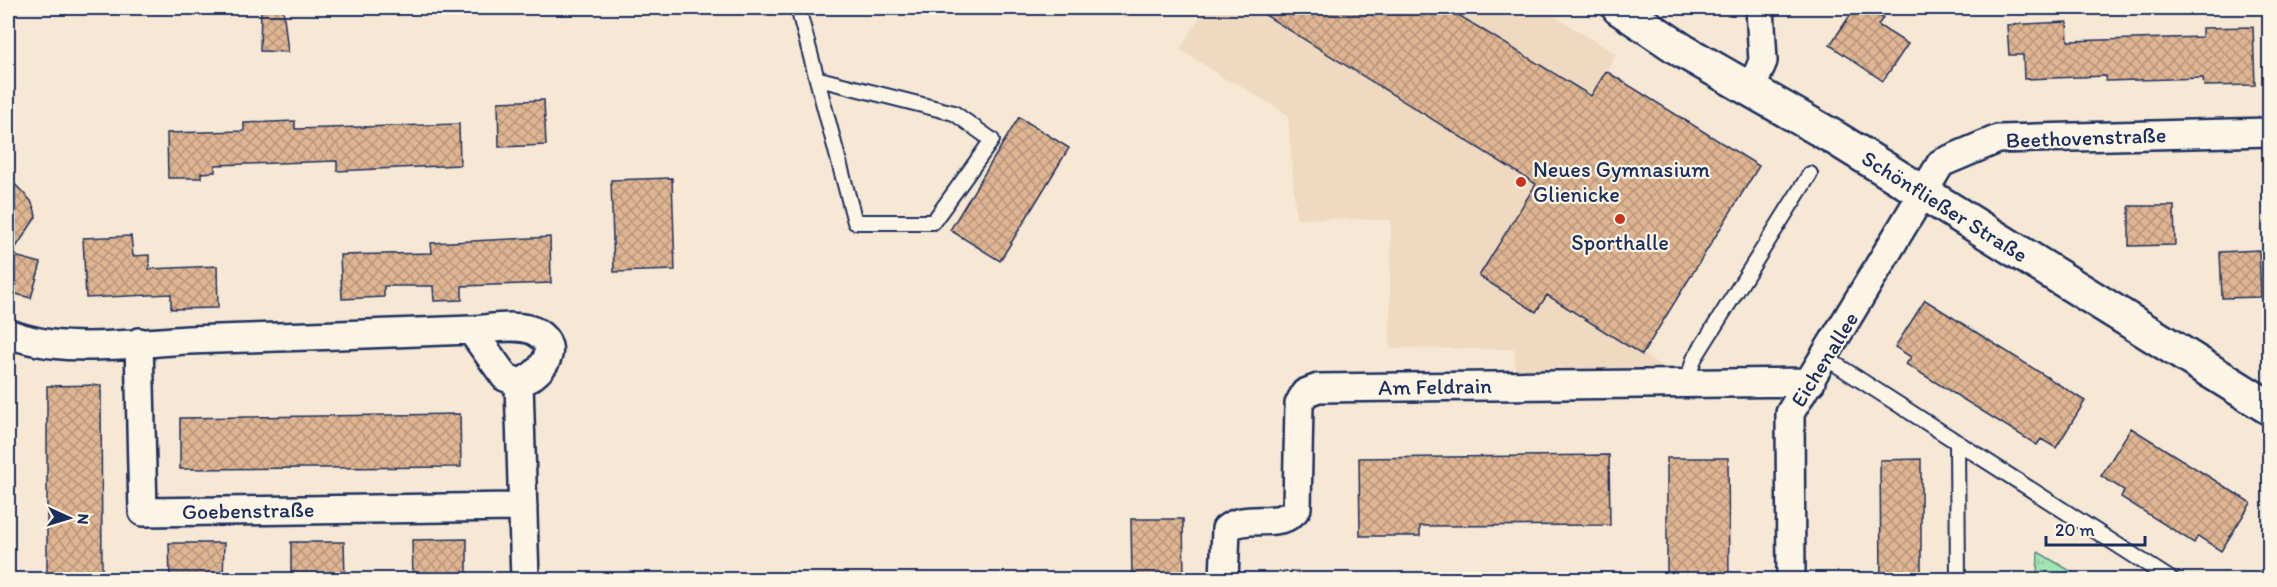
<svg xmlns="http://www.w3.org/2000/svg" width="2277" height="587" font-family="Itim,sans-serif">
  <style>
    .built { fill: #efd9c0 }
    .grass { fill: url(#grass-tufts); stroke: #5e8a88; stroke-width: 1.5 }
    .building { fill: url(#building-cross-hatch); stroke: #1b2f5e; stroke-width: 1.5 }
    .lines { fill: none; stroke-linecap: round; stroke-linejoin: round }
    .lane-casing { stroke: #1b2f5e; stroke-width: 18 }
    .street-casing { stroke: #1b2f5e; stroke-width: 32 }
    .secondary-casing { stroke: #1b2f5e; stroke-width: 38 }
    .lane { stroke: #fcf5e5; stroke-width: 14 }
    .street { stroke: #fcf5e5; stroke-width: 27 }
    .secondary { stroke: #fcf5e5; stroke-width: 33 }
    .poi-dot { fill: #c8321e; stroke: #fcf5e5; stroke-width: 2 }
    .labels { text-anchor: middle; stroke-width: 4.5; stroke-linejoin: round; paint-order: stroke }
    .street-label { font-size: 22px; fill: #1b2f5e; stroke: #fcf5e5 }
    .poi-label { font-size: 22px; fill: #1b2f5e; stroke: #fcf5e5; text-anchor: start }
  </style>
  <defs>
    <pattern id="grass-tufts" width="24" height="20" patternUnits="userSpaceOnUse" patternTransform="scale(1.5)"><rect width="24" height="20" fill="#a1e6b2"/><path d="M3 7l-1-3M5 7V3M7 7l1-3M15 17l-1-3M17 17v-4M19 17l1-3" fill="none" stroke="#8ac69c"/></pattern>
    <pattern id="building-cross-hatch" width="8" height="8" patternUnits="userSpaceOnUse" patternTransform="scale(1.5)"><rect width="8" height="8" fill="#e0b591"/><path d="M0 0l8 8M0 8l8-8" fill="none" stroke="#b5947a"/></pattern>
  </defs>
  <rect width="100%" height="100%" fill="#f6e8d4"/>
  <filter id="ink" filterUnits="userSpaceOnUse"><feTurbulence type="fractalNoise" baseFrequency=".0167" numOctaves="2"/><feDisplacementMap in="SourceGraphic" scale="12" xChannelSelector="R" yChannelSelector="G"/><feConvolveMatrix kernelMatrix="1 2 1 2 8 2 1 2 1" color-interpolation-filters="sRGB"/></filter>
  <g filter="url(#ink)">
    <path class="built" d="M1206,8H1541L1616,54L1606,72L1759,166L1643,354L1665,369L1515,370V349L1390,348L1391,220L1296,218L1288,115L1236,83L1230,82L1180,49Z"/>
    <path class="grass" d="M2038,552L2084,579H2037Z"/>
    <path class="building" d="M261,8H283L288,52L260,51Z
      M1254,8H1447L1591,96L1606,71L1759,166L1642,355L1547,295L1536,312L1479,276L1536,184Z
      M1855,8H1867L1883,18L1878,25L1908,44L1883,81L1830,45Z
      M2067,22L2068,41L2202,37V28L2253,27L2255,85L2204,86L2203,78L2106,81V76L2024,79L2023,55H2009L2007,25Z
      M544,100L546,145L499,147L498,102Z
      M1019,117L1069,148L1000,261L950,230Z
      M295,121V129L459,124L460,165L337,171V161L215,165V172L201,173V178H168L167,133L244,131V123Z
      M8,177L31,201L35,211L36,217L11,255L41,263L31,298L8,292Z
      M672,178L675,270L614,272L611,180Z
      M2129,206H2174L2175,245L2129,246Z
      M131,236L133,256L149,255V269L217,266L218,308L171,309V294L86,298L83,238Z
      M550,237L551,283L462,286V300L434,301L433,286H384V297L342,299L340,255L432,253L431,243Z
      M2259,250L2261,297L2222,298L2220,252Z
      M1925,300L2085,401L2056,448L2041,439L2037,445L1906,364L1911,357L1895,347Z
      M101,385L102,579H47V386Z
      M460,414L461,467L180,469V418Z
      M2131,428L2251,503L2221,551L2198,536L2194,543L2121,497L2124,490L2101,476Z
      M1609,455L1610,525L1420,526V536H1360L1359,458Z
      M1667,458H1728L1729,579H1667Z
      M1921,459V579H1881L1880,460Z
      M1131,519H1183L1184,579H1132Z
      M467,539V579H413L412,540Z
      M291,542H344L345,579H291Z
      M169,543H224L223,579H170Z"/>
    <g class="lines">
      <defs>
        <path id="lane" d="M798,8L855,222H933L992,140L954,113L819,79
          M1826,358L2172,580
          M1687,382L1694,359L1810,174
          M1957,442L1958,580"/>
        <path id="street" d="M1751,90L1763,61L1760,8
          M8,333C60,355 131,343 188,340C282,337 377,334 471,330C489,329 520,323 536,332C564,349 539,376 519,383L505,377L471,330
          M139,342L143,512L523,507
          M519,383L525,580
          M1224,580L1226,529C1246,512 1281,531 1297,508L1299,404L1305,393L1318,388L1811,382
          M1791,580L1790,413L1941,163L1998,139L2270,132"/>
        <path id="secondary" d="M1619,8L1683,51L1835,138L2270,408"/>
      </defs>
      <use href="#lane" class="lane-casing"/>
      <use href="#street" class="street-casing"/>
      <use href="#secondary" class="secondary-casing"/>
      <use href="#lane" class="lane"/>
      <use href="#street" class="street"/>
      <use href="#secondary" class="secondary"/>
    </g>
  </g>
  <g class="poi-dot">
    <circle cx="1521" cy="182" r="6"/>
    <circle cx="1620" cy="219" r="6"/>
  </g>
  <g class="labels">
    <g class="street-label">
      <text transform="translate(2086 137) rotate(-2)" y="8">Beethovenstraße</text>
      <text transform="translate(1945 206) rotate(32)" y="8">Schönfließer Straße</text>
      <text transform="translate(1824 359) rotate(-58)" y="8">Eichenallee</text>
      <text transform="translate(1435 386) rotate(-1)" y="8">Am Feldrain</text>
      <text transform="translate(248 510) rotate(-1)" y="8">Goebenstraße</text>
    </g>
    <g class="poi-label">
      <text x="1533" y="177">Neues Gymnasium<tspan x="1533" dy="25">Glienicke</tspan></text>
      <text x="1620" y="250" text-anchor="middle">Sporthalle</text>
    </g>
  </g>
  <rect width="2277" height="587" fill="none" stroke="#fcf5e5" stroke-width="30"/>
  <rect x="15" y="15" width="2247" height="557" fill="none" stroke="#1b2f5e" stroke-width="2" filter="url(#ink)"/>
  <g transform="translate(69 518) rotate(94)" stroke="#fcf5e5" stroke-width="4.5" paint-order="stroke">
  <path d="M0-4.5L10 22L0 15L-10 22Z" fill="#1b2f5e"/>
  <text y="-9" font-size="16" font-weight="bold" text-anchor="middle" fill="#1b2f5e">N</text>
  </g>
  <path d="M2046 536v9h99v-9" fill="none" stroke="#1b2f5e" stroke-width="3"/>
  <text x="2055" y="536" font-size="18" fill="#1b2f5e" stroke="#fcf5e5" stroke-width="4.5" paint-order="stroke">20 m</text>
</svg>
